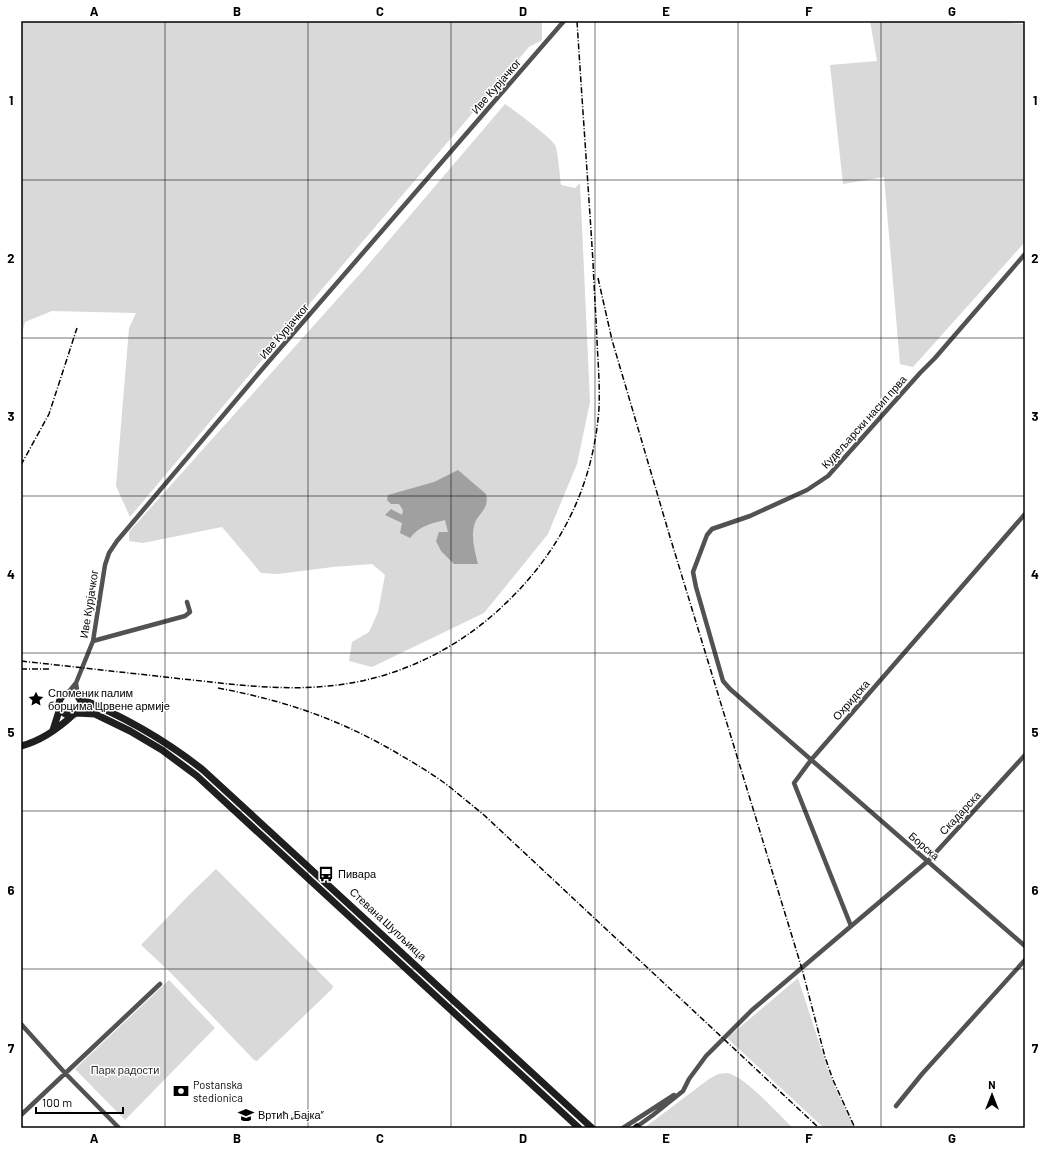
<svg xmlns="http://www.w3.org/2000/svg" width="1046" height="1149" font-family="Barlow,sans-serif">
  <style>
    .green { fill: #d9d9d9 }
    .water { fill: #a0a0a0 }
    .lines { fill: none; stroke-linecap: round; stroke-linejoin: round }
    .street { stroke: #525252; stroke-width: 4.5 }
    .secondary { stroke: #1f1f1f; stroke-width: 7 }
    .rail { stroke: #000; stroke-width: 1.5; stroke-dasharray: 6 2 1 2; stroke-linecap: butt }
    .grid { fill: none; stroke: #000; stroke-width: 1; stroke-opacity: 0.55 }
    .labels { text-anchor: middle; stroke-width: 3; stroke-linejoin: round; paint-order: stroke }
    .street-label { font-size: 11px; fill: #000; stroke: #fff }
    .poi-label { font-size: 11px; fill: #000; stroke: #fff; text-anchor: start }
    .park-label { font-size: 11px; fill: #303030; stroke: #fff }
    .neatline { fill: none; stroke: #000; stroke-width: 1.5 }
    .grid-label { font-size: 13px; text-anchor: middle; font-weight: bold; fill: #000 }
  </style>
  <rect width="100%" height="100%" fill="#fff"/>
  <path class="green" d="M21,21H542V40L529,47L293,323L130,517L116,486L129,328L136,313L52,311L25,322L21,337Z
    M870,21H1010L1011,23L1025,24V242L913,367L900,364L884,177L843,184L830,65L877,61Z
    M505,104C514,110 551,138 555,145C558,150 560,178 561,185L575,188L580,183L590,402L577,464L548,534L484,613L372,667L349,661L352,642L369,632L378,612L385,575L372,564L333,567L278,574L261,573L222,527L143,543L129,541V532L367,266Z
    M216,869L333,986L332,989L257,1061L254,1060L169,971L141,945L189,895Z
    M798,978L828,1070L837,1092L855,1128H824L727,1038Z
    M169,980L215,1028L125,1120L75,1069Z
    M727,1073C745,1076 778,1114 793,1128H644L709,1079L718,1074Z"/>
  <path class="water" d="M458,470L486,494C490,510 477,513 474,526C471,539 475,552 478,564H454L441,551L436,541L439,532H448L445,520C432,523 419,526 410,538L400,533L402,523L385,515L391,509L402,515L403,510L399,504H391L387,500L388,495L434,482Z"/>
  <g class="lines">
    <path class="street" d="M1025,254L935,358L920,373L828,476L807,490L750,516L712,529L707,535L693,572L696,587L723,681L730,689L1025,946
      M93,641L185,616L190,612L187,602
      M76,683L78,697
      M67,694L76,683L93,641L105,565L109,553L117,541L264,367L564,21
      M851,926L794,783L811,760L1025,514
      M21,1024L65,1073L119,1128
      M896,1106L922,1074L1025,960
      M21,1115L160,984
      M623,1128L674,1095
      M635,1128L653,1115L683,1091L689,1079L706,1056L752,1010L928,861L1025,755"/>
    <path class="secondary" d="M59 704a11 11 0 1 1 22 0a11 11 0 1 1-22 0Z
      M79,698C125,717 164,739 203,770L592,1128
      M76,713L95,714L130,731L162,750L197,776L579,1128
      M53,730L60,708
      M21,746C41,741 59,728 74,714
      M636,1128L637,1127"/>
    <path class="rail" d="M598,278L612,340L670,537L802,969L825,1057L833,1080L855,1128
      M21,465L49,414L77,328
      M21,661C75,667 129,673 183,679C231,684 280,691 328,686C386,681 442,657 487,620C553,565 593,494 599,408C600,385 598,363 597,341C596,314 594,288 593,262C588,182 582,101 577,21
      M21,669H50
      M218,688C287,701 342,720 402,756C419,766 436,776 451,788C462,797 473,806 484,815L819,1128"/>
  </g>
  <path class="grid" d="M165,21V1128M308,21V1128M451,21V1128M595,21V1128M738,21V1128M881,21V1128M21,180H1025M21,338H1025M21,496H1025M21,653H1025M21,811H1025M21,969H1025"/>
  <defs>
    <symbol id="sight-bare" viewBox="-9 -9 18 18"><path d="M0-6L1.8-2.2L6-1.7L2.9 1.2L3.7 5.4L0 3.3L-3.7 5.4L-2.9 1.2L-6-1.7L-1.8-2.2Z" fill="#000" stroke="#fff" stroke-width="2.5" paint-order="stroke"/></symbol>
    <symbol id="bus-bare" viewBox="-9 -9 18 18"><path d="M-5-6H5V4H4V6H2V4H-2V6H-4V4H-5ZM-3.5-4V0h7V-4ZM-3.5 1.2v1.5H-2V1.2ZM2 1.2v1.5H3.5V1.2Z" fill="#000" stroke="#fff" stroke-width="2.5" paint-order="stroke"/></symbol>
    <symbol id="bank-bare" viewBox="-9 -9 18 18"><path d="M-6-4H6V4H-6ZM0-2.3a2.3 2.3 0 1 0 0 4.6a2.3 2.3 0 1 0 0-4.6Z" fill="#000" stroke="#fff" stroke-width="2.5" paint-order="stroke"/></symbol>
    <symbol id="school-bare" viewBox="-9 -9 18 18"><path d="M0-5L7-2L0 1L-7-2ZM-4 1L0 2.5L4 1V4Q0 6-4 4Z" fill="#000" stroke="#fff" stroke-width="2.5" paint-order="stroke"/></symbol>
  </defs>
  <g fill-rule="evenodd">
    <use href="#sight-bare" x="25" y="688" width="22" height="22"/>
    <use href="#bus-bare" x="315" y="863" width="22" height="22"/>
    <use href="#bank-bare" x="170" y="1080" width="22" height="22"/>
    <use href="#school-bare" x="235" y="1104" width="22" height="22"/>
  </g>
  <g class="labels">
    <g class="street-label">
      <text transform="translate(496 86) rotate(-49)" y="4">Иве Курјачког</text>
      <text transform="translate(284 331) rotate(-49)" y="4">Иве Курјачког</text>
      <text transform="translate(864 422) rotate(-48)" y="4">Кудељарски насип прва</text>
      <text transform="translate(89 604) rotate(-81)" y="4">Иве Курјачког</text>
      <text transform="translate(851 700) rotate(-49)" y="4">Охридска</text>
      <text transform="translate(960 813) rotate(-47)" y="4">Скадарска</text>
      <text transform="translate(924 846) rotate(41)" y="4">Борска</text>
      <text transform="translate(388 924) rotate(43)" y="4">Стевана Шупљикца</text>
    </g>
    <g class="poi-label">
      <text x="48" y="697">Споменик палим<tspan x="48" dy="13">борцима Црвене армије</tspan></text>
      <text x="338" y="878">Пивара</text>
      <text x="193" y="1089">Postanska<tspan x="193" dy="13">stedionica</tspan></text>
      <text x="258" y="1119">Вртић „Бајка”</text>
    </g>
    <g class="park-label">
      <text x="125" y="1074">Парк радости</text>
    </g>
  </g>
  <rect width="1046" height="1149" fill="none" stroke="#ffffff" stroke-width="44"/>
  <g transform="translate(992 1095)" stroke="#ffffff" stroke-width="3" paint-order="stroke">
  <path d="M0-3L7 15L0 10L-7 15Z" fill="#000000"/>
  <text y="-6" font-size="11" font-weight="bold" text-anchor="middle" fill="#000000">N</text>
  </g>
  <path d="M36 1107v6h87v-6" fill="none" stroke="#000000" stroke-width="2"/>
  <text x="42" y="1107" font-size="12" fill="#000000" stroke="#ffffff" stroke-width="3" paint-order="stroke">100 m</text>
  <rect x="22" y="22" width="1002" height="1105" class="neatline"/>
  <g class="grid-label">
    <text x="94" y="16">A</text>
    <text x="237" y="16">B</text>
    <text x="380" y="16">C</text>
    <text x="523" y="16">D</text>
    <text x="666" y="16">E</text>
    <text x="809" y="16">F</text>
    <text x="952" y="16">G</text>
    <text x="11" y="105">1</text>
    <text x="1035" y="105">1</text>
    <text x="11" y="263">2</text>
    <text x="1035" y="263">2</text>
    <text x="11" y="421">3</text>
    <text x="1035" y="421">3</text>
    <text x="11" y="579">4</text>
    <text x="1035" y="579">4</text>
    <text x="11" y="737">5</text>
    <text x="1035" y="737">5</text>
    <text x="11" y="895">6</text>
    <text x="1035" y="895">6</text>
    <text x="11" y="1053">7</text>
    <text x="1035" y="1053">7</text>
    <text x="94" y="1143">A</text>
    <text x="237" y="1143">B</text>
    <text x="380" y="1143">C</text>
    <text x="523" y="1143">D</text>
    <text x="666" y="1143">E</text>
    <text x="809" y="1143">F</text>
    <text x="952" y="1143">G</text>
  </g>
</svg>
